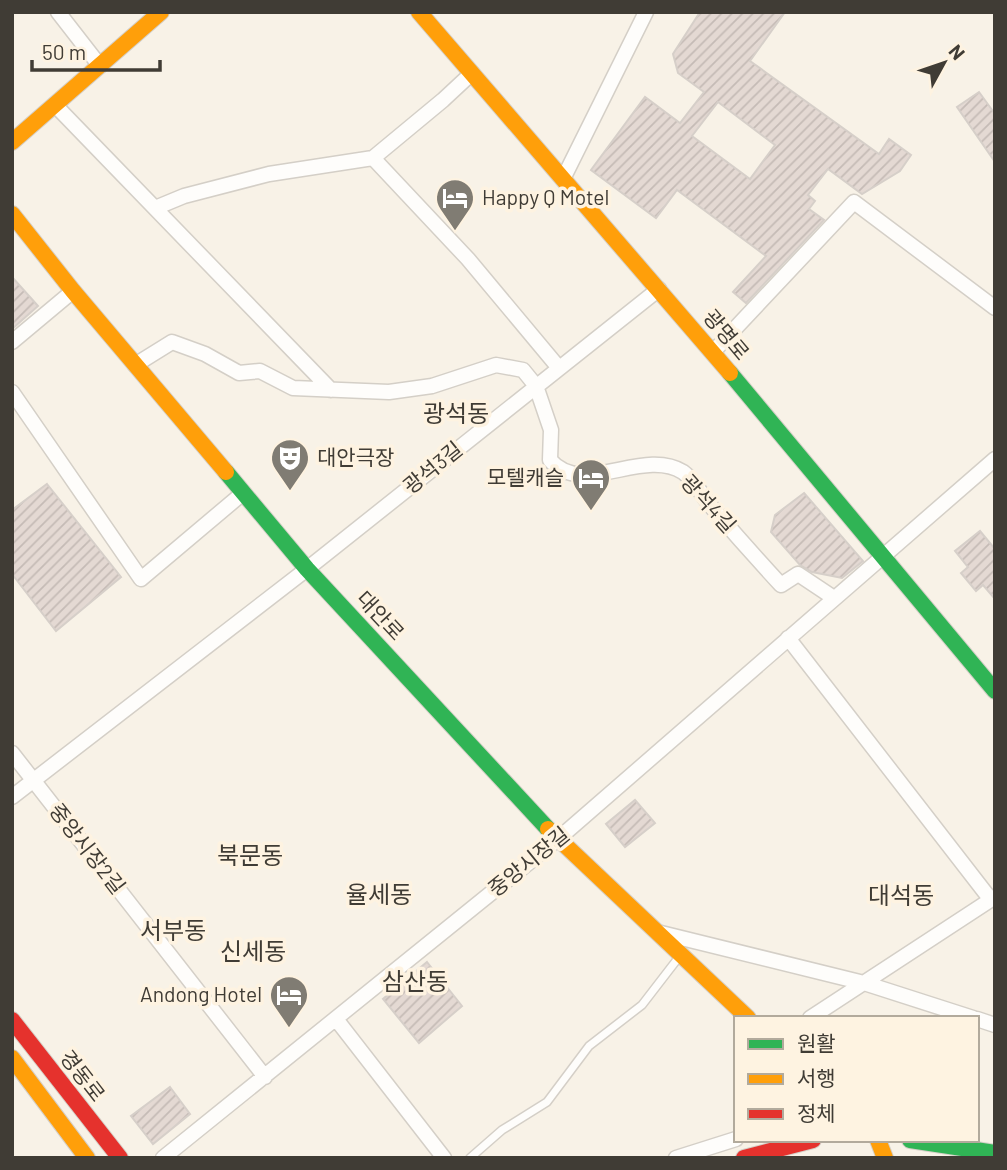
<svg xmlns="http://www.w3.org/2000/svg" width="1007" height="1170" font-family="Barlow,'Noto Sans KR',sans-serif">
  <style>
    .building { fill: url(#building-hatch); stroke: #d6cfc9; stroke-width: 2; fill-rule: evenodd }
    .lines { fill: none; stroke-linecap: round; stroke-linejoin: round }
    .lane-casing { stroke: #d4cfc7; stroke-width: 10 }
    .street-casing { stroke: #d4cfc7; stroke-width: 17 }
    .fast-casing { stroke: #d4cfc7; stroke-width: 18 }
    .slow-casing { stroke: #d4cfc7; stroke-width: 18 }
    .jam-casing { stroke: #d4cfc7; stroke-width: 18 }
    .lane { stroke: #fefdfb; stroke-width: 7 }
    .street { stroke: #fefdfb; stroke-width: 14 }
    .fast { stroke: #30b455; stroke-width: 16 }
    .slow { stroke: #ff9f0a; stroke-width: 16 }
    .jam { stroke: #e5322d; stroke-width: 16 }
    .labels { text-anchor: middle; stroke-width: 7; stroke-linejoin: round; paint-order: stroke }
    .poi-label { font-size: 21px; fill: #403c35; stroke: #fef3e1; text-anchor: start }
    .street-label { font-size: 21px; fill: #403c35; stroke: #fef3e1 }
    .quarter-label { font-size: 24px; fill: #403c35; stroke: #fef3e1 }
  </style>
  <defs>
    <pattern id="building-hatch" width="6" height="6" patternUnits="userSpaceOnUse" patternTransform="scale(1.75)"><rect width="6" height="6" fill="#e4d9d3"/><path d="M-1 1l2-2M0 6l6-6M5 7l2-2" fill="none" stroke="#c5bbb6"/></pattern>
  </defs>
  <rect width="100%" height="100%" fill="#f8f2e7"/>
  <path class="building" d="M700,12H785L750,61L879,154L889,139L911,155L900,171L862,194L828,169L808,195L815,201L809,209L824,220L746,303L733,292L766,256L677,190L656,218L591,170L645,97L680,123L704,92L678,73L673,54ZM718,102L775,145L750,179L692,136Z
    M979,92L995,114V162L957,107Z
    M12,277L38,306L12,329Z
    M47,484L121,577L56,631L12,574V510Z
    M804,493L863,561L842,578L812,572L800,565L771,532L775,515Z
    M980,531L995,549V599L983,585L976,591L961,573L968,567L955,551Z
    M635,800L655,823L625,847L606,824Z
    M427,962L462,1006L419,1043L383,999Z
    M170,1087L190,1114L153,1144L131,1116Z"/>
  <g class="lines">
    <defs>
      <path id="lane" d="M470,1158L502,1130L547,1102L589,1046L642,1005L679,957"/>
      <path id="street" d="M58,12L100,66
        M55,105L331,390
        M373,158L468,259L559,368
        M563,179L646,12
        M155,208L184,196L269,174L373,158L443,100L472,73
        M12,342L73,291
        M713,352L854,202L995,308
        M135,365L172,342L205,354L239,373L260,371L293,388L389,392L432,386L496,365L523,370L536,386L551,430L550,460C582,498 643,447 683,472C693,479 702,495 710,505C733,532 757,559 781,585L798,574L834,598
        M12,392L141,579L243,493
        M788,638L991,900
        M12,753L265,1077
        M12,797L307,569L659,289
        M657,932L864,983L973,1018
        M810,1018L995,897
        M336,1019L444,1158
        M977,1019L995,1025
        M163,1158L558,839L995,459
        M676,1158L736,1139"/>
      <path id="fast" d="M730,373L995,691
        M226,472L307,569L548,829
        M910,1140L995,1153"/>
      <path id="slow" d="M419,12L730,373
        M12,142L161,12
        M12,214L73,291L226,472
        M548,829L748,1018
        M12,1058L87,1158
        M878,1140L885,1158"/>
      <path id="jam" d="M12,1020L120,1158
        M744,1158L813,1140"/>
    </defs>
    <use href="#lane" class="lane-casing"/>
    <use href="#street" class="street-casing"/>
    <use href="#fast" class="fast-casing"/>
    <use href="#slow" class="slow-casing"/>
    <use href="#jam" class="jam-casing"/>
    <use href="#lane" class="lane"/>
    <use href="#street" class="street"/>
    <use href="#fast" class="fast"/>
    <use href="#slow" class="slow"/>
    <use href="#jam" class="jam"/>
  </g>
  <defs>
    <symbol id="hotel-pin" viewBox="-11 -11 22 30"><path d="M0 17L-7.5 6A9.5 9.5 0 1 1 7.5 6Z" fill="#807c73" stroke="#fef3e1"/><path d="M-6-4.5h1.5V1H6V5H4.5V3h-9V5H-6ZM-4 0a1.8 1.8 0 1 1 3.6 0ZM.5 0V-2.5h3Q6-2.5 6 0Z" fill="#fff"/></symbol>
    <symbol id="theatre-pin" viewBox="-11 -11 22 30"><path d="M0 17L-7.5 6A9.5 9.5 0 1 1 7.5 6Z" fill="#807c73" stroke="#fef3e1"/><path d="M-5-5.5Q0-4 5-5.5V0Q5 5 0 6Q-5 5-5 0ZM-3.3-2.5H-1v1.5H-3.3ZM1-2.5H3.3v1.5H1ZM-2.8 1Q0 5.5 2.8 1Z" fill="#fff"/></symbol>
  </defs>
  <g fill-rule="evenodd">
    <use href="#hotel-pin" x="433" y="176" width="44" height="60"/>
    <use href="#theatre-pin" x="268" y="436" width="44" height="60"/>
    <use href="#hotel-pin" x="569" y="456" width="44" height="60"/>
    <use href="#hotel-pin" x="267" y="973" width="44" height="60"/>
  </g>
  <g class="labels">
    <g class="poi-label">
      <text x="482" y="205">Happy Q Motel</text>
      <text x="317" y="465">대안극장</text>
      <text x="564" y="485" text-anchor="end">모텔캐슬</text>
      <text x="262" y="1002" text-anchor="end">Andong Hotel</text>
    </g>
    <g class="street-label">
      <text transform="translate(726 335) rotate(50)" y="7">광명로</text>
      <text transform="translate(433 468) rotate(-39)" y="7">광석3길</text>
      <text transform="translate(708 504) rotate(48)" y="7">광석4길</text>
      <text transform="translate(380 616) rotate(47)" y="7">대안로</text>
      <text transform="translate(87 849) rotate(52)" y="7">중앙시장2길</text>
      <text transform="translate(529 862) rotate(-39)" y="7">중앙시장길</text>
      <text transform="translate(82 1076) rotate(52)" y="7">경동로</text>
    </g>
    <g class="quarter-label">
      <text x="456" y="422">광석동</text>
      <text x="250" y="864">북문동</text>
      <text x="379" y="903">율세동</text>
      <text x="901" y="904">대석동</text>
      <text x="173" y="939">서부동</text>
      <text x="253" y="960">신세동</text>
      <text x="415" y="990">삼산동</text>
    </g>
  </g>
  <rect width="1007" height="1170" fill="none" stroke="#403c35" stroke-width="28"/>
  <rect x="734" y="1016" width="245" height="126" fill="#fef3e1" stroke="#b2aa9c" stroke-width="2"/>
  <rect x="748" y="1039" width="35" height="10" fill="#30b455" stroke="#b2aa9c" stroke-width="2"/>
  <text x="797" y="1051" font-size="21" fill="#403c35">원활</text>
  <rect x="748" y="1074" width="35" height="10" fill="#ff9f0a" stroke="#b2aa9c" stroke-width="2"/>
  <text x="797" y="1086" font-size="21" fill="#403c35">서행</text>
  <rect x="748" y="1109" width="35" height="10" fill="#e5322d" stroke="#b2aa9c" stroke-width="2"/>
  <text x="797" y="1121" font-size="21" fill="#403c35">정체</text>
  <g transform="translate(944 63) rotate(50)" stroke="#fef3e1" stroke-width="5" paint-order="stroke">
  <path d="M0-5L12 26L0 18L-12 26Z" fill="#403c35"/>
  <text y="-10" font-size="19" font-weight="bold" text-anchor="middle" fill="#403c35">N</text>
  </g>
  <path d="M32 60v10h128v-10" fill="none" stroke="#403c35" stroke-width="3.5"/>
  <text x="42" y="60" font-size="21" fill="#403c35" stroke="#fef3e1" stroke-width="5" paint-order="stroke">50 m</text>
</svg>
